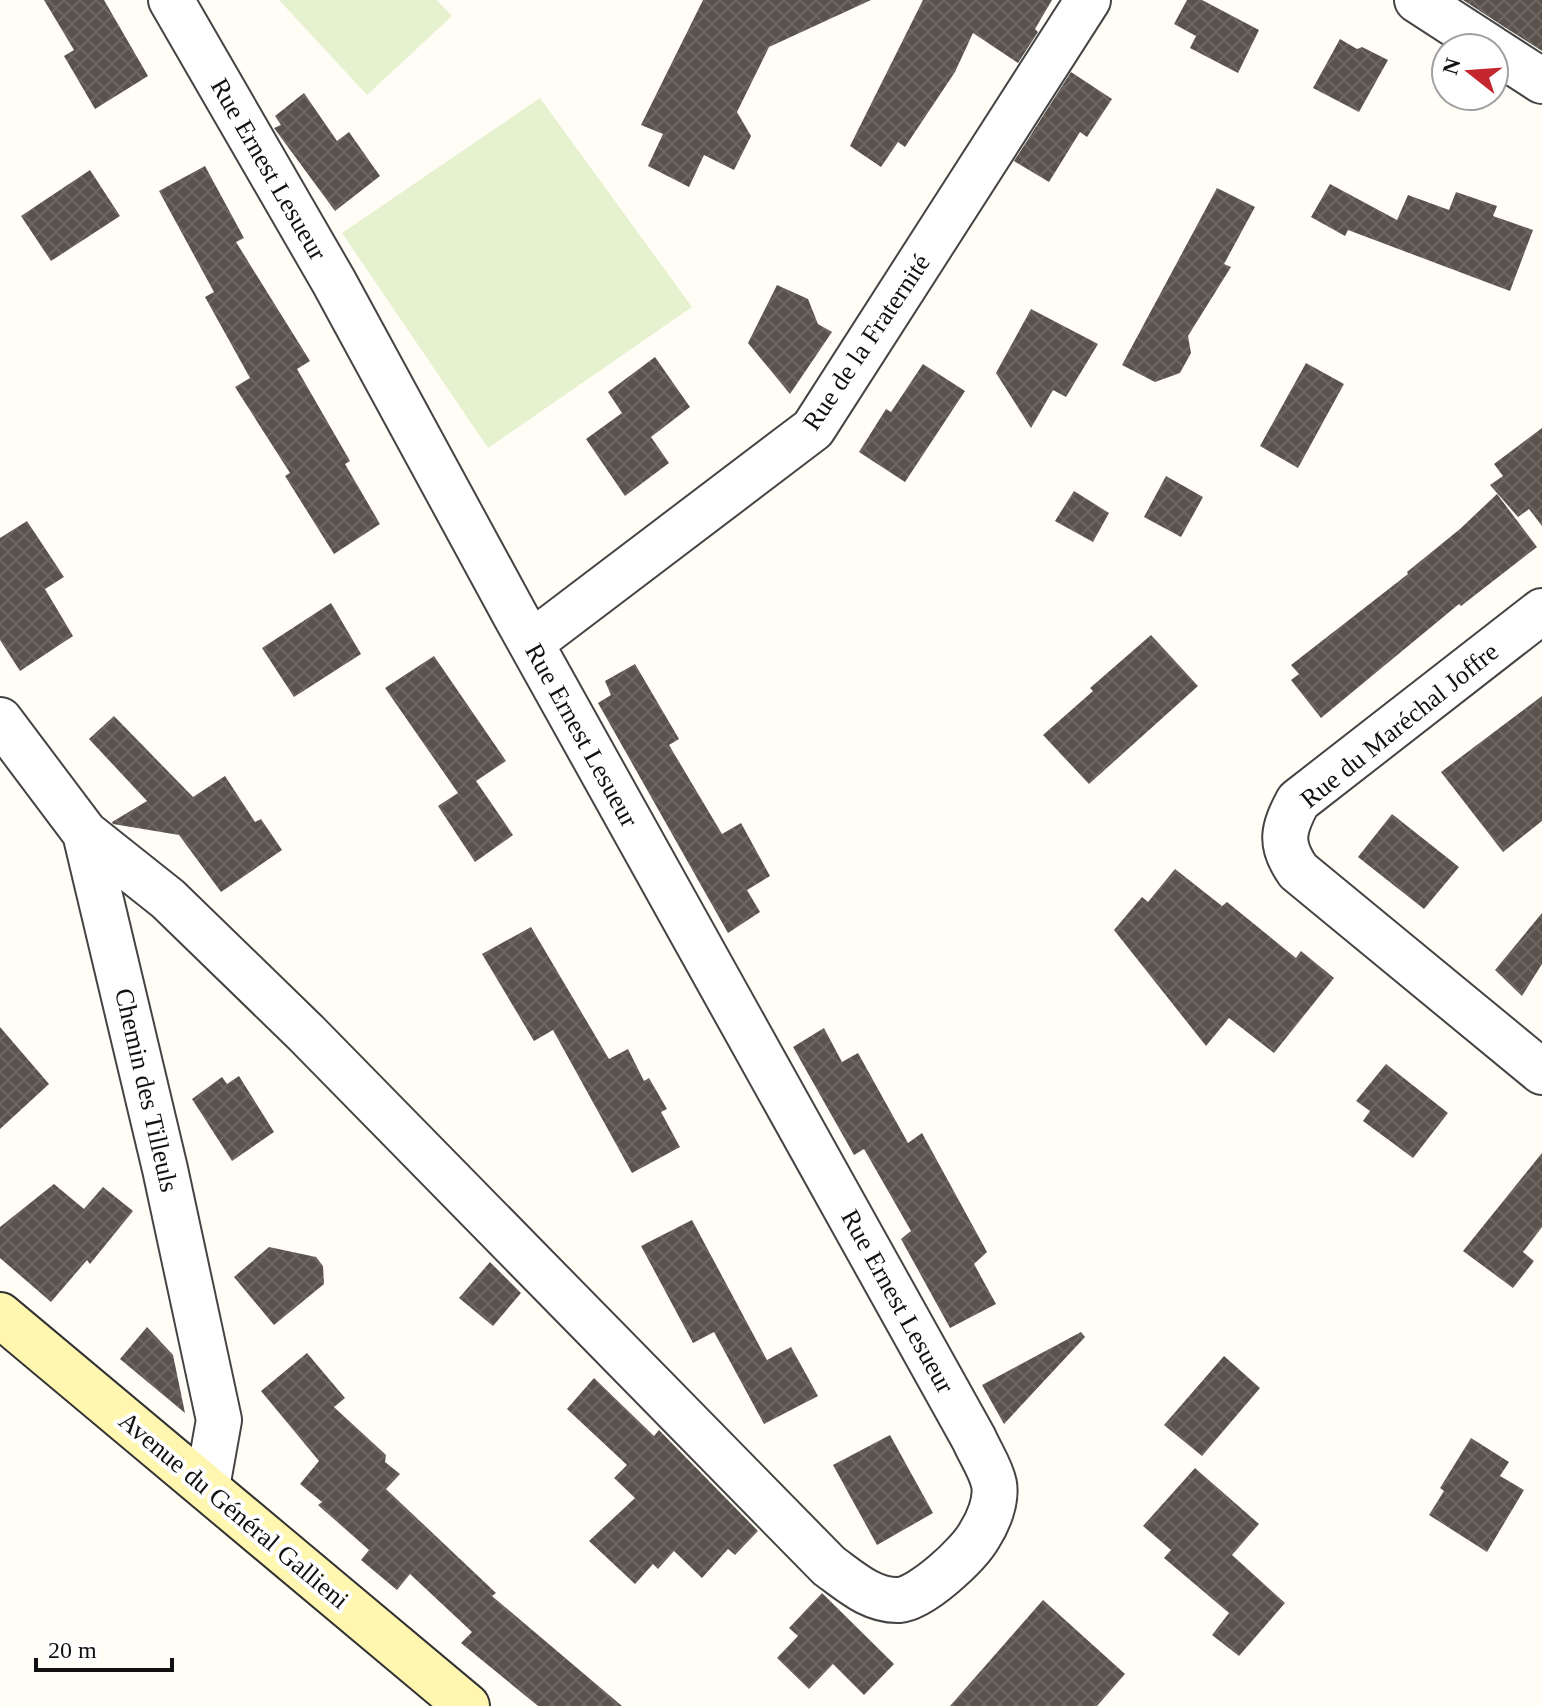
<svg xmlns="http://www.w3.org/2000/svg" width="1542" height="1706" font-family="Georgia,serif">
  <style>
    .pitch { fill: #e6f2cf }
    .building { fill: url(#building-cross-hatch) }
    .lines { fill: none; stroke-linecap: round; stroke-linejoin: round }
    .street-casing { stroke: #444; stroke-width: 48 }
    .secondary-casing { stroke: #333; stroke-width: 48 }
    .street { stroke: #fff; stroke-width: 44 }
    .secondary { stroke: #fff6b0; stroke-width: 44 }
    .labels { text-anchor: middle; stroke-width: 8; stroke-linejoin: round; paint-order: stroke }
    .street-label { font-size: 26px; fill: #111; stroke: #fff }
  </style>
  <defs>
    <pattern id="building-cross-hatch" width="8" height="8" patternUnits="userSpaceOnUse" patternTransform="scale(2)"><rect width="8" height="8" fill="#5a524d"/><path d="M0 0l8 8M0 8l8-8" fill="none" stroke="#6d6662"/></pattern>
  </defs>
  <rect width="100%" height="100%" fill="#fffdf5"/>
  <path class="pitch" d="M279,0H437L452,16L367,95Z
    M540,98L692,307L488,448L342,233Z"/>
  <path class="building" d="M44,0H104L148,76L95,109L64,56L74,50Z
    M703,0H871L769,47L737,112L751,136L734,170L704,155L689,187L648,166L663,134L641,125Z
    M923,0H1052L1035,29L1038,32L1018,63L973,33L955,72L905,147L898,142L881,167L850,146Z
    M1187,0H1202L1259,30L1238,73L1190,48L1196,36L1174,24Z
    M1463,0H1542V51L1506,28Z
    M1340,39L1357,49L1362,47L1388,60L1359,112L1313,88Z
    M1071,72L1112,99L1087,137L1080,132L1049,182L1014,161Z
    M304,93L337,141L349,132L380,176L335,211L274,128L281,125L275,116Z
    M205,166L244,238L236,242L310,361L297,369L350,461L345,464L380,524L334,554L285,476L290,473L235,387L250,378L205,297L214,292L159,191Z
    M90,170L120,216L51,261L21,216Z
    M1330,184L1397,220L1408,195L1449,210L1456,192L1497,206L1493,216L1533,230L1510,291L1348,230L1345,236L1311,217Z
    M1217,188L1255,207L1224,264L1231,267L1188,336L1191,353L1180,373L1155,382L1122,365Z
    M777,285L808,299L818,324L832,332L790,394L748,343Z
    M1031,309L1098,344L1066,397L1053,390L1031,428L996,373Z
    M655,357L690,407L651,437L669,463L625,496L586,439L622,413L608,392Z
    M1306,363L1344,384L1298,468L1260,446Z
    M923,364L965,391L905,482L859,452L886,409L891,412Z
    M1542,428V526L1529,509L1518,517L1490,485L1503,476L1494,464Z
    M1166,476L1203,497L1181,537L1144,517Z
    M1074,491L1109,513L1093,542L1055,521Z
    M1497,494L1537,547L1461,606L1459,604L1321,718L1291,680L1299,674L1291,665L1408,574L1407,572L1460,529Z
    M27,521L64,577L45,589L73,636L20,671L0,640V538Z
    M331,603L361,654L294,697L262,648Z
    M1151,635L1198,686L1089,784L1043,735L1093,691L1090,688Z
    M434,656L506,761L476,781L513,835L475,862L438,806L458,793L385,688Z
    M635,664L679,739L669,745L722,834L741,823L770,876L747,890L760,912L728,933L598,703L611,695L605,681Z
    M1542,696V821L1503,852L1441,772Z
    M114,716L193,797L225,776L255,822L261,819L282,850L221,892L179,835L113,824L112,822L147,801L89,739Z
    M1392,814L1459,867L1424,909L1358,857Z
    M1175,869L1222,906L1227,902L1296,958L1301,951L1334,978L1274,1053L1229,1018L1206,1046L1114,930L1142,897L1148,902Z
    M1542,913V964L1522,996L1495,970Z
    M531,927L609,1059L628,1049L644,1081L649,1078L667,1109L661,1112L680,1147L632,1173L553,1030L534,1041L482,954Z
    M0,1027L49,1084L0,1129Z
    M824,1028L842,1062L858,1053L908,1143L922,1133L987,1252L974,1264L996,1304L950,1328L901,1239L911,1231L864,1149L854,1155L793,1047Z
    M1386,1064L1448,1113L1413,1158L1363,1121L1370,1111L1356,1101Z
    M239,1076L274,1132L232,1161L192,1099L222,1077L227,1084Z
    M1542,1153V1227L1523,1252L1534,1261L1513,1288L1463,1251Z
    M54,1184L84,1209L103,1187L133,1211L90,1264L87,1260L51,1302L0,1258V1227Z
    M692,1220L767,1360L791,1347L818,1396L764,1424L714,1332L693,1343L641,1246Z
    M269,1247L316,1257L323,1266L324,1284L274,1325L234,1277Z
    M490,1262L521,1293L493,1326L459,1298Z
    M147,1327L173,1355L185,1413L120,1359Z
    M1081,1332L1085,1337L1004,1424L982,1385Z
    M307,1353L345,1398L334,1407L386,1455L385,1462L400,1474L386,1489L496,1593L492,1596L622,1706H538L461,1643L472,1632L410,1574L397,1590L361,1560L369,1550L318,1505L322,1502L300,1484L319,1461L261,1391Z
    M1224,1356L1260,1388L1202,1456L1164,1425Z
    M594,1378L654,1436L659,1430L758,1531L735,1555L728,1549L702,1578L674,1551L658,1569L653,1564L635,1584L589,1541L635,1498L614,1478L627,1465L567,1409Z
    M890,1435L933,1513L877,1545L833,1465Z
    M1471,1438L1509,1462L1500,1476L1524,1490L1487,1552L1429,1515L1444,1491L1440,1488Z
    M1195,1468L1259,1524L1232,1555L1285,1603L1239,1656L1212,1635L1229,1613L1164,1558L1171,1550L1143,1526Z
    M822,1593L894,1664L864,1695L833,1664L809,1689L777,1658L798,1636L789,1628Z
    M1043,1600L1125,1674L1097,1706H950Z"/>
  <g class="lines">
    <defs>
      <path id="street" d="M1417,0L1491,48
        M1494,50L1542,81
        M1542,611L1298,801C1283,829 1279,844 1298,871L1542,1072
        M531,643L813,429L1088,0
        M0,720L85,833L165,1169L219,1420L207,1487
        M85,833L168,899L306,1033L829,1566C850,1581 871,1601 899,1600C922,1598 968,1555 979,1536C988,1522 997,1501 994,1484C991,1469 980,1453 974,1439L515,615L334,282L171,0"/>
      <path id="secondary" d="M0,1315L467,1706"/>
    </defs>
    <use href="#street" class="street-casing"/>
    <use href="#secondary" class="secondary-casing"/>
    <use href="#street" class="street"/>
    <use href="#secondary" class="secondary"/>
  </g>
  <g class="labels">
    <g class="street-label">
      <text transform="translate(269 169) rotate(60)" y="9">Rue Ernest Lesueur</text>
      <text transform="translate(866 342) rotate(-56)" y="9">Rue de la Fraternité</text>
      <text transform="translate(1399 725) rotate(-39)" y="9">Rue du Maréchal Joffre</text>
      <text transform="translate(582 735) rotate(61)" y="9">Rue Ernest Lesueur</text>
      <text transform="translate(147 1090) rotate(77)" y="9">Chemin des Tilleuls</text>
      <text transform="translate(898 1301) rotate(61)" y="9">Rue Ernest Lesueur</text>
      <text transform="translate(234 1510) rotate(40)" y="9">Avenue du Général Gallieni</text>
    </g>
  </g>
  <g transform="translate(1470 72) rotate(287)"><circle r="38" fill="#ffffff" stroke="#a0a0a0" stroke-width="2"/>
  <path d="M0-6L14 30L0 20L-14 30Z" fill="#c4262e"/>
  <text y="-12" font-size="22" font-weight="bold" text-anchor="middle" fill="#111111">N</text>
  </g>
  <path d="M36 1658v12h136v-12" fill="none" stroke="#111111" stroke-width="4"/>
  <text x="48" y="1658" font-size="24" fill="#111111" stroke="#ffffff" stroke-width="6" paint-order="stroke">20 m</text>
</svg>
